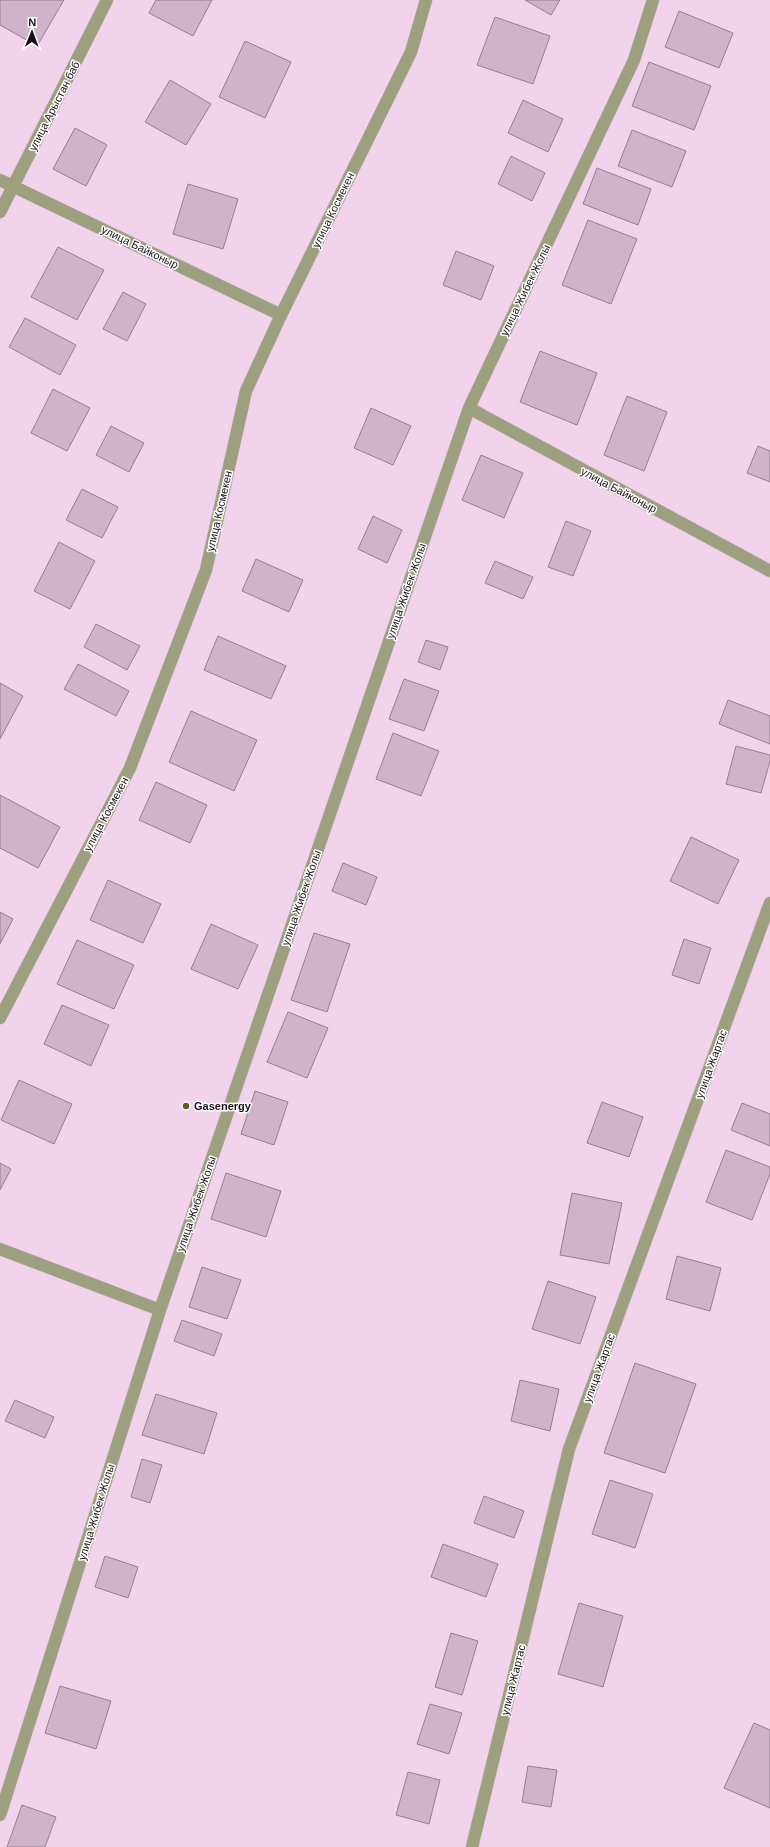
<svg xmlns="http://www.w3.org/2000/svg" width="770" height="1847" font-family="Helvetica,sans-serif">
  <style>
    .building { fill: #ceb3ca; stroke: #967d92 }
    .lines { fill: none; stroke-linecap: round; stroke-linejoin: round }
    .street-casing { stroke: #cab1c6; stroke-width: 13 }
    .street { stroke: #9da07e; stroke-width: 12 }
    .poi-dot { fill: #5b5e2b; stroke: #fff; stroke-width: 1.5 }
    .labels { text-anchor: middle; stroke-width: 3; stroke-linejoin: round; paint-order: stroke }
    .street-label { font-size: 11px; fill: #190f17; stroke: #fff }
    .poi-label { font-size: 11px; font-weight: bold; fill: #190f17; stroke: #fff; text-anchor: start }
  </style>
  <rect width="100%" height="100%" fill="#f1d4ec"/>
  <path class="building" d="M0,0H64L37,46L0,25Z
    M156,0H212L193,36L149,13Z
    M525,0H560L551,15Z
    M679,11L733,33L719,68L665,47Z
    M495,17L550,36L533,84L477,65Z
    M245,41L291,62L265,118L219,97Z
    M649,62L711,86L694,130L632,106Z
    M170,80L211,104L186,145L145,122Z
    M523,100L563,119L548,152L508,133Z
    M75,128L107,145L86,186L53,169Z
    M632,130L686,151L672,187L618,166Z
    M511,156L545,173L532,201L498,184Z
    M597,168L651,189L638,225L583,204Z
    M188,184L238,199L223,249L173,234Z
    M588,220L637,239L611,304L562,285Z
    M58,247L104,270L77,320L31,297Z
    M456,251L494,266L481,300L443,285Z
    M123,292L146,304L127,341L103,329Z
    M25,318L76,345L60,375L9,347Z
    M540,351L597,373L577,425L520,402Z
    M53,389L90,408L67,451L31,433Z
    M627,396L667,412L644,471L604,455Z
    M371,408L411,426L393,465L354,448Z
    M111,426L144,443L129,472L96,455Z
    M758,446L770,451V482L747,473Z
    M481,455L523,473L504,518L462,500Z
    M82,489L118,507L102,538L66,520Z
    M373,516L402,530L387,563L358,549Z
    M566,521L591,531L573,576L548,567Z
    M59,542L95,561L70,609L34,591Z
    M256,559L303,580L289,612L242,591Z
    M495,561L533,577L523,599L485,583Z
    M96,624L140,646L127,670L84,647Z
    M218,636L286,666L271,699L204,670Z
    M426,640L448,647L440,670L418,662Z
    M78,664L129,691L116,716L64,689Z
    M404,679L439,691L424,731L389,719Z
    M0,683L23,696L0,739Z
    M728,700L770,716V744L719,724Z
    M191,711L257,740L234,791L169,762Z
    M393,733L439,751L421,796L376,779Z
    M736,746L770,755V761L761,793L726,784Z
    M156,782L207,805L190,843L139,820Z
    M0,795L60,827L38,868L0,848Z
    M691,837L739,860L718,904L670,881Z
    M343,863L377,877L366,905L332,891Z
    M108,880L161,904L143,943L90,920Z
    M0,912L13,919L0,944Z
    M211,924L258,945L238,989L191,969Z
    M314,933L350,944L327,1012L291,1000Z
    M684,939L711,948L699,984L672,975Z
    M77,940L134,965L114,1009L57,984Z
    M62,1005L109,1025L91,1066L44,1044Z
    M288,1012L328,1028L307,1078L267,1062Z
    M19,1080L72,1104L54,1144L1,1120Z
    M255,1091L288,1102L274,1145L241,1134Z
    M602,1102L643,1117L629,1157L587,1143Z
    M742,1103L770,1114V1146L731,1130Z
    M726,1150L770,1167V1174L752,1220L706,1202Z
    M0,1163L11,1169L0,1190Z
    M226,1173L281,1191L266,1237L211,1219Z
    M572,1193L622,1203L609,1264L560,1255Z
    M677,1256L721,1268L710,1311L666,1299Z
    M202,1267L241,1280L227,1319L189,1307Z
    M548,1281L596,1297L580,1344L532,1329Z
    M182,1320L222,1334L214,1356L174,1341Z
    M635,1363L696,1384L665,1473L604,1453Z
    M520,1380L559,1389L550,1431L511,1421Z
    M156,1394L217,1413L204,1454L142,1435Z
    M15,1400L54,1417L45,1438L5,1421Z
    M142,1459L162,1465L150,1503L131,1497Z
    M610,1480L653,1494L635,1548L592,1534Z
    M484,1496L524,1511L514,1538L474,1523Z
    M443,1544L498,1564L486,1597L431,1577Z
    M105,1556L138,1567L128,1598L95,1587Z
    M579,1603L623,1616L603,1687L558,1674Z
    M451,1633L478,1641L462,1695L435,1687Z
    M60,1686L111,1701L96,1749L45,1733Z
    M430,1704L462,1713L449,1754L417,1744Z
    M754,1723L770,1730V1808L724,1788Z
    M528,1766L557,1770L551,1807L522,1802Z
    M408,1772L440,1780L429,1824L396,1815Z
    M22,1805L56,1817L45,1847H7Z"/>
  <g class="lines">
    <defs>
      <path id="street" d="M0,180L281,315
        M0,212L107,0
        M469,408L770,571
        M0,1018L130,768L206,570L246,391L281,315L411,52L426,0
        M0,1249L160,1310
        M0,1815L160,1310L469,408L634,60L653,0
        M472,1847L569,1449L770,903"/>
    </defs>
    <use href="#street" class="street-casing"/>
    <use href="#street" class="street"/>
  </g>
  <circle class="poi-dot" cx="186" cy="1106" r="4"/>
  <g class="labels">
    <g class="street-label">
      <text transform="translate(54 106) rotate(-63)" y="4">улица Арыстан баб</text>
      <text transform="translate(333 210) rotate(-64)" y="4">улица Космекен</text>
      <text transform="translate(140 247) rotate(26)" y="4">улица Байконыр</text>
      <text transform="translate(525 290) rotate(-64)" y="4">улица Жибек Жолы</text>
      <text transform="translate(619 490) rotate(28)" y="4">улица Байконыр</text>
      <text transform="translate(219 511) rotate(-77)" y="4">улица Космекен</text>
      <text transform="translate(406 591) rotate(-71)" y="4">улица Жибек Жолы</text>
      <text transform="translate(106 814) rotate(-62)" y="4">улица Космекен</text>
      <text transform="translate(301 898) rotate(-71)" y="4">улица Жибек Жолы</text>
      <text transform="translate(711 1064) rotate(-70)" y="4">улица Жартас</text>
      <text transform="translate(196 1204) rotate(-71)" y="4">улица Жибек Жолы</text>
      <text transform="translate(599 1368) rotate(-70)" y="4">улица Жартас</text>
      <text transform="translate(96 1512) rotate(-73)" y="4">улица Жибек Жолы</text>
      <text transform="translate(513 1680) rotate(-76)" y="4">улица Жартас</text>
    </g>
    <g class="poi-label">
      <text x="194" y="1110">Gasenergy</text>
    </g>
  </g>
  <g transform="translate(32 32) rotate(1)" stroke="#ffffff" stroke-width="3" paint-order="stroke">
  <path d="M0-3L7 15L0 10L-7 15Z" fill="#190f17"/>
  <text y="-6" font-size="11" font-weight="bold" text-anchor="middle" fill="#190f17">N</text>
  </g>
</svg>
